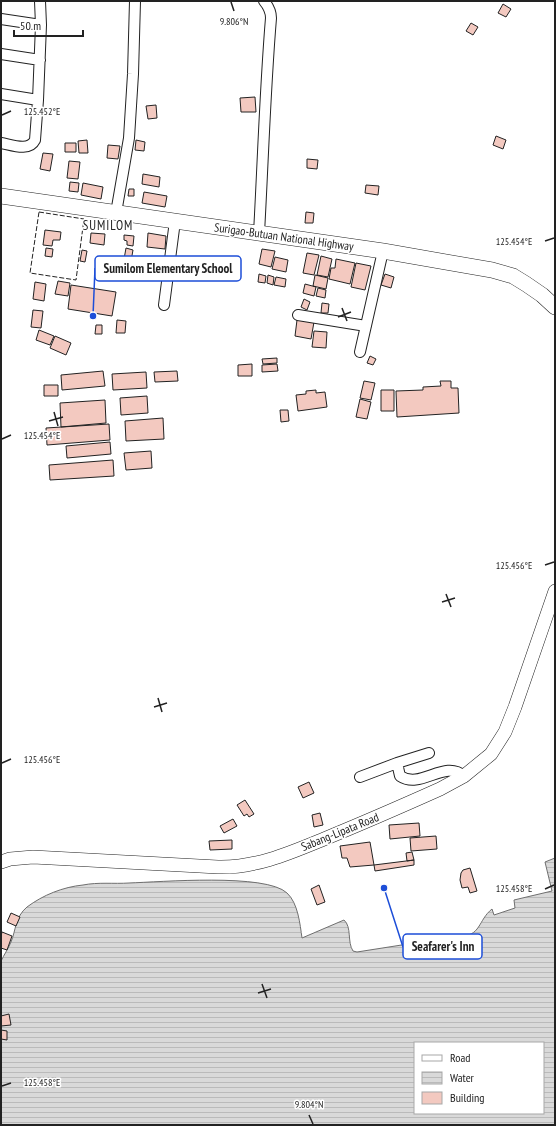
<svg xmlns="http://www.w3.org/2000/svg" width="556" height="1126" font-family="'PT Sans Narrow',sans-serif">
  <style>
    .water { fill: url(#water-rules); stroke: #6f6f6f; fill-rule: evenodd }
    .building { fill: #f3c9c0; stroke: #222 }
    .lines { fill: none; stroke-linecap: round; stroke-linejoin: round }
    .minor-casing { stroke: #222; stroke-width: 12 }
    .major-casing { stroke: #222; stroke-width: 14 }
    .highway-casing { stroke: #222; stroke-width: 16 }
    .minor { stroke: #fff; stroke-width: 10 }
    .major { stroke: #fff; stroke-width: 13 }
    .highway { stroke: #fff; stroke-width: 15 }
    .fence { stroke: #222; stroke-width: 1; stroke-dasharray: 5 2; stroke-linecap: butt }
    .ticks { fill: none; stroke: #222; stroke-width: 1.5 }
    .labels { text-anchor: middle; stroke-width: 3; stroke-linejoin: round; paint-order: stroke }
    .street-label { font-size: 12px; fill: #222; stroke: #fff }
    .neighbourhood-label { font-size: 13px; letter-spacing: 1px; fill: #222; stroke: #fff }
    .ticks-label { font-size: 10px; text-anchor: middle; fill: #222; stroke: #fff; stroke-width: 3; stroke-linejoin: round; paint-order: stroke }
    .leader { fill: none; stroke: #1d4ed8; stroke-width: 1.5 }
    .callout-dot { fill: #1d4ed8; stroke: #fff; stroke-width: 1.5 }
    .callout { fill: #fff; stroke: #1d4ed8; stroke-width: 1.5 }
    .callout-label { font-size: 13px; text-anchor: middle; font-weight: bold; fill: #222 }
  </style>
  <defs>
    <pattern id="water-rules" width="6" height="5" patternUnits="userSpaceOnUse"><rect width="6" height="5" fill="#d9d9d9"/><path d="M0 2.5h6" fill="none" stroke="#bababa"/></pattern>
  </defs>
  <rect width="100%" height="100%" fill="#fff"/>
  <path class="water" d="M555,858V1125H1V961C4,955 8,949 11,942C16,930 15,917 27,907C43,895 63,887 83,885C98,882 114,884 129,883C160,882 266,873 287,893C298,903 300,924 302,938L344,920C352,927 347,942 353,951L357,952L459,936C481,937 478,920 492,909L494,915L515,908L514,900L552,891L545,862ZM415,1043H543V1113H415Z"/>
  <path class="building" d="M503,4L511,9L506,17L498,13Z
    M471,23L478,27L473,35L466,31Z
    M255,97L256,112H241L240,98Z
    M156,105L157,118L148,119L146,106Z
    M496,136L506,140L503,149L493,145Z
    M87,140L88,153H79L78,141Z
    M136,140L145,142L144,151L135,150Z
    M65,143H76V152H65Z
    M108,145L120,146L118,159L107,158Z
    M43,153L53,154L50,171L40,169Z
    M307,159L318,160L317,169L307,168Z
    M69,161L80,162L78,179L67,178Z
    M143,174L160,177L159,187L142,184Z
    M70,182L79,183L78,192L69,191Z
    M83,183L103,187L101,199L81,195Z
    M366,185L379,186L378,195L365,193Z
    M129,189H134V196H128Z
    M144,192L167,196L165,207L142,203Z
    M306,212L314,213L313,223H305Z
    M45,230L61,232L60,240H53L52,246L43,245Z
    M91,233L105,234L104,245L90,243Z
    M148,233L166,236L165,249L147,247Z
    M124,235L134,236L133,246L127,245V241L124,240Z
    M46,248L53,249L52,257L45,256Z
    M126,248L133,250L130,267L123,265Z
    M262,249L275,251L271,267L259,264Z
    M82,250L87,251L85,262L80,261Z
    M307,253L319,255L314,275L303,273Z
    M321,256L332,259L328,277L317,275Z
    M275,257L288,260L286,272L272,269Z
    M336,259L355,263L350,284L329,279L331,268H335Z
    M356,263L371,266L365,290L351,287Z
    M259,274L266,276L265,283L258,282Z
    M385,274L394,277L391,288L381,285Z
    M268,275L274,277L273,285L267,283Z
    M315,275L328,278L326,289L313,286Z
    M276,277L286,279L285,287L274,285Z
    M58,281L70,283L68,296L55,294Z
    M35,282L46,284L44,301L33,299Z
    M305,284L316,287L314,296L303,293Z
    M71,285L116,292L112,316L68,309Z
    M318,288L326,290L325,298L316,296Z
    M304,299L310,302L307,310L301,307Z
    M322,303L329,304L328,313H321Z
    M33,310L43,311L41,328L31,327Z
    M117,320L126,321L125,333H116Z
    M297,320L314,322L311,339L295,336Z
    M96,325H102V334H95Z
    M39,330L54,336L50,345L36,340Z
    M314,331L327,332L326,348L312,347Z
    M55,336L71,343L66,355L50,348Z
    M370,356L376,359L373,365L367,363Z
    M277,358V363L263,364L262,359Z
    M252,364V376H238V365Z
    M277,364L278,371L262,372V365Z
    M103,371L105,386L62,390L61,375Z
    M177,371L178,381L155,382L154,372Z
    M146,372L147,388L113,390L112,374Z
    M364,381L375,383L371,400L360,398Z
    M440,381H451V388H458L459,413L397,417L396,391L423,390V387L441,386Z
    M44,385H58V396H44Z
    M316,390V393L325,392L327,407L298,411L296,395L306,394V391Z
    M381,390H394V411H381Z
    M147,396L148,413L121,415L120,398Z
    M360,399L371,402L367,419L356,417Z
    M105,400L106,423L61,427L60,403Z
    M280,410H288L289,421L281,422Z
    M163,418L164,439L126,441L125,421Z
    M109,424L110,440L47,445L46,428Z
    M110,442L111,454L67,458L66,446Z
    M151,451L152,468L126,470L124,453Z
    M113,460L114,476L50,480L49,465Z
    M309,782L314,793L303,798L298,787Z
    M245,800L254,814L249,817L247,814L244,816L237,805Z
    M320,813L323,825L314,827L312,815Z
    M233,819L237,826L224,833L220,826Z
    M419,823L420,836L390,839L389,825Z
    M436,836L437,849L411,851L410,838Z
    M232,840V849L210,850L209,841Z
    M370,842L374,865L350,867L347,858H342L340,846Z
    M412,852L414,860L407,861L406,853Z
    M414,860V865L375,871L374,865Z
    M470,868L477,891L470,893L468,887L462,888L460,880L461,873L463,870Z
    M319,885L325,902L317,905L311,889Z
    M11,913L20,917L16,926L7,922Z
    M2,932L12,936L7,950L1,948V936Z
    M9,1014L11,1025L1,1026V1016Z
    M1,1030L7,1031V1040L1,1039Z"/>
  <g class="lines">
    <defs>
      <path id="minor" d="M40,1L41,25
        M1,19L41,25L38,100L35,140C29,152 12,145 1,143
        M1,54L40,60
        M1,94L38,100
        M116,213L129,138L133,74L135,1
        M259,233C263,162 265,90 271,18C271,11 269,7 264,1
        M164,305L175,221
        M298,315L366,326
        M360,352L383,251
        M429,753L397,763L400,776C421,790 444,759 464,776
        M360,777L397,763"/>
      <path id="major" d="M1,862L10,859L33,857L218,867C256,868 290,853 324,839C363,823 402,806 440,789L464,776L491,754L505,732L515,707L555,591"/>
      <path id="highway" d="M1,196L383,251L492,270L513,276L526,284L542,295L555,307"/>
    </defs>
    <use href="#minor" class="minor-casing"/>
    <use href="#major" class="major-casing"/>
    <use href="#highway" class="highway-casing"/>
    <use href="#minor" class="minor"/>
    <use href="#major" class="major"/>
    <use href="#highway" class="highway"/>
    <path class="fence" d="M39,212L84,219L76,280L30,273Z"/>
  </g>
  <path class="ticks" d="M231,2L234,11M2,115L11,111M545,241L554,238M342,308L347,321M338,317L351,312M54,412L58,426M49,421L63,417M2,439L11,435M545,565L554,562M446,594L451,607M442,602L455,598M158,698L162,712M154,707L167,703M2,763L11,759M545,889L554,885M262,984L267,998M258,993L271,989M2,1086L11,1083M309,1115L313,1124"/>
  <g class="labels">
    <g class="street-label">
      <text transform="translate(284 237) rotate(8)" y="4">Surigao-Butuan National Highway</text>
      <text transform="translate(340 832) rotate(-22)" y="4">Sabang-Lipata Road</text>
    </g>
    <g class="neighbourhood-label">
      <text x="108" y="230">SUMILOM</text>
    </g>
  </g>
  <g class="ticks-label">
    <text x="234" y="25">9.806°N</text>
    <text x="42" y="115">125.452°E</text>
    <text x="514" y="245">125.454°E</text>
    <text x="42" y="439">125.454°E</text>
    <text x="514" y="569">125.456°E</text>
    <text x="42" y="763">125.456°E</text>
    <text x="514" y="892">125.458°E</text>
    <text x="42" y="1086">125.458°E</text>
    <text x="309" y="1108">9.804°N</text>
  </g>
  <path class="leader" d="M93 316L95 268M384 888L403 947"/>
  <g class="callout-dot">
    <circle cx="93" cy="316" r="4"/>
    <circle cx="384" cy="888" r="4"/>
  </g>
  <g class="callout">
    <rect x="95" y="256" width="146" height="25" rx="4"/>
    <rect x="403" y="934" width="79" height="25" rx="4"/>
  </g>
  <g class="callout-label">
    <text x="168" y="273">Sumilom Elementary School</text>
    <text x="443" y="951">Seafarer's Inn</text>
  </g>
  <rect width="556" height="1126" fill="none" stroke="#222222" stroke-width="4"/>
  <rect x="414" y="1042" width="130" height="72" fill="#ffffff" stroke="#a7a7a7"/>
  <rect x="422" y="1055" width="20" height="6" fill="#ffffff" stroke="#a7a7a7"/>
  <text x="450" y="1062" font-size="12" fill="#222222">Road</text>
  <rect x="422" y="1072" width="20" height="12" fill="url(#water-rules)" stroke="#a7a7a7"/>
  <text x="450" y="1082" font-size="12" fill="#222222">Water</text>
  <rect x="422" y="1092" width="20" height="12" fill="#f3c9c0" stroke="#a7a7a7"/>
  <text x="450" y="1102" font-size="12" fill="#222222">Building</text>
  <path d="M14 30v6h69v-6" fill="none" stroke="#222222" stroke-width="2"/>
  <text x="20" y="30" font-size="12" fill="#222222" stroke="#ffffff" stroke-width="3" paint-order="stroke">50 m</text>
</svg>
